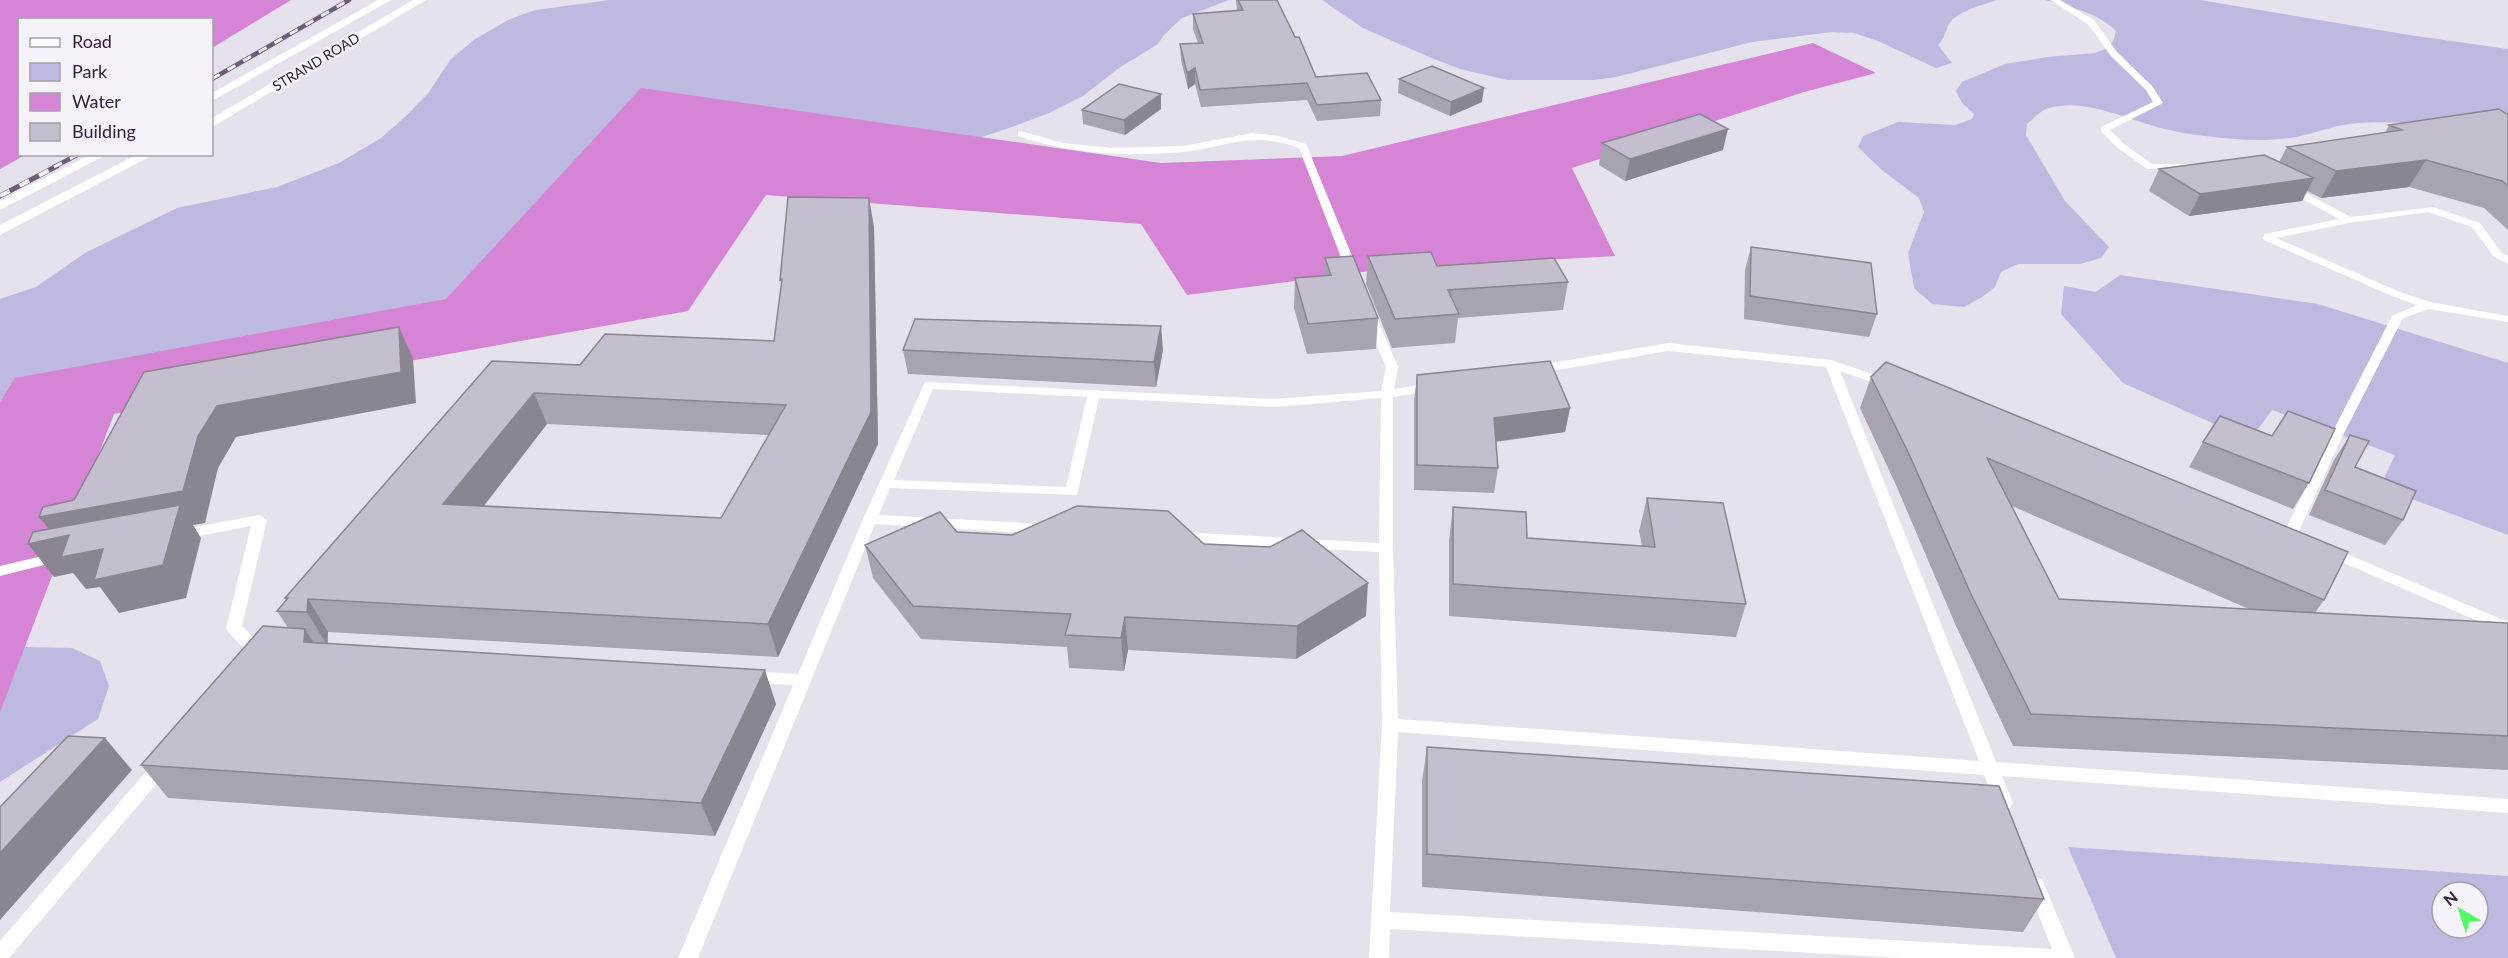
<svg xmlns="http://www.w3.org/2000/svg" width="2508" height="958" font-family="Lato,sans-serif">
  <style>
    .green { fill: #beb9e0; fill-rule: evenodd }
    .water { fill: #d685d6 }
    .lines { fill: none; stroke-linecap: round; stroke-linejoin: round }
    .lane { fill: #fff; fill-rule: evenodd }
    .secondary { fill: #fff; fill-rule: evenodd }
    .rail-far1-casing { stroke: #6e5b7b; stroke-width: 4.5 }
    .rail-casing { stroke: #6e5b7b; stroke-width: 5 }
    .rail-far1 { stroke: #f5f2f9; stroke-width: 3; stroke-dasharray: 9; stroke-linecap: butt }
    .rail { stroke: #f5f2f9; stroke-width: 4; stroke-dasharray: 11; stroke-linecap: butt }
    .wall { fill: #a9a3b1; fill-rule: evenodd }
    .shaded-wall { fill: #8a8590 }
    .building { fill: #c5bece; stroke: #8a8590; stroke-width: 1.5; fill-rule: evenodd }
    .labels { text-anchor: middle; stroke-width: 5; stroke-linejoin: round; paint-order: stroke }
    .far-street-label { font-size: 14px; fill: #332040; stroke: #f5f2f9 }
  </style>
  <rect width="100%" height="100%" fill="#e6e2ed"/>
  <path class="green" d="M610,0H1229L1182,18L1164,35L1158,44L1119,68L1083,96L1049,113L1009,128L940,151L801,165L699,233L117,395L0,504V299L36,287L85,253L177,208L277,187L339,163L381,138L408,114L429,92L450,60L475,39L510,19L535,10Z
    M1322,0H1997C1983,5 1957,11 1949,24C1945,31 1945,38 1938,45L1952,63L1936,68L1878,41L1854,33L1832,32L1752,42L1616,77L1594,80H1507L1460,69L1429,57L1363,28Z
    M2045,0H2200L2409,35L2508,49V136C2459,128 2408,120 2358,123C2337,124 2317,133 2296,137C2267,142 2234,140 2205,136C2186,134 2166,130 2147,124C2117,115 2081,99 2049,108C2041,110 2034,118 2027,124L2026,135L2065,201L2109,247L2101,258L2080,264H2018L2001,272L1995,287L1982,297L1964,307L1932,304L1914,288L1908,253L1924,212L1919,198L1883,171L1858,147L1863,136L1898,122L1955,125L1972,119L1974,114L1962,103L1956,91L1962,82L2005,64L2047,57L2095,53L2109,47L2114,39L2116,31C2097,12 2070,7 2045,0Z
    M2120,275L2318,304L2508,363V535L2380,487L2395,455L2272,410L2250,440L2123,383L2061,314L2064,286L2096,292Z
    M25,647L72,648L100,661L109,686L98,719L0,782V653Z
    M2068,847L2508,876V958H2116ZM2442,892H2478V928H2442Z"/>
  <path class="water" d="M0,0H291L212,48V20H20V154L25,155L0,169Z
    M1813,43L1876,73L1804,92L1572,168L1615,256L1386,269L1187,295L1141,224L766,195L688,311L114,414L0,712V402L15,378L446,299L641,88L1161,163L1342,156Z"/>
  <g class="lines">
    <path class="lane" d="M2050,0H2060L2094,20L2117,52L2153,87L2163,103L2110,130L2124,144L2152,164H2188L2193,167L2191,169H2147L2118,148L2101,131V127L2153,102L2146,90L2111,56L2088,24Z
      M1021,131L1063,143L1111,148L1183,146L1253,133L1278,136L1306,144L1359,273L1353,276L1347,273L1299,148C1247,130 1231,147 1182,152C1126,157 1071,154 1018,136V132Z
      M2290,185L2351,217L2433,207L2480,223L2502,253L2508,256V264L2494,257L2472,227L2428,212L2349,223L2276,238L2400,292L2430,302L2508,316V322L2429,309L2403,318L2343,435L2297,535L2290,540L2283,535L2331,435L2392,316L2417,305L2392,296L2264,240L2263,238L2265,234L2339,219L2286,190V186Z
      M1370,313L1376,316L1398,367L1394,389L1432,383L1438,387L1432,391L1393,397V548L1398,719L1979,761L1826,367L1668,351L1534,374L1528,370L1534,366L1668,343L1831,360L1890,380L1892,383L1886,387L1840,371L1996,762L2508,799V813L2002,776L2013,803L2010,808L2004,810L1998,808L1984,775L1398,732L1390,912L2052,949L2027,885L2030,879L2036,877L2042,879L2075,958H1901L1390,929L1389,958H1369L1382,725L1379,552L1180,542L1173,537L1180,532L1379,543L1381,398L1274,407L1099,398L1077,495L890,488L879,515L1044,524L1051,529L1044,534L875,524L698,958H678L793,685L748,683L742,681L740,677L742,673L748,671L798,674L863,519L925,382L1274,399L1381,391L1386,367L1364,316ZM933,389L1087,397L1066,487L894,480Z
      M260,515L267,520L242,626L263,645L270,647L273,651L270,655C254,660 234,641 226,628L251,526L178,540L171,535L178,530Z
      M2328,546L2508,622V634L2323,554L2321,551L2323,548Z
      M59,552L64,554L66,557L64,560L0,576V566Z
      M162,758L168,760L170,765L168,770L9,958H0V941L156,760Z"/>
    <path class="secondary" d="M378,0H391L212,101V93Z
      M413,0H426L212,127V118Z
      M91,154H108L0,210V201Z
      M138,154H155L0,235V225Z"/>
    <defs>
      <path id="rail-far1" d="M212,79L349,0
        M54,167L79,154"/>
      <path id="rail" d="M0,196L57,166"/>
    </defs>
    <use href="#rail-far1" class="rail-far1-casing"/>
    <use href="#rail" class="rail-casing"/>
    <use href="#rail-far1" class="rail-far1"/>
    <use href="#rail" class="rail"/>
  </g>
  <path class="wall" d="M1236,0H1277L1295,37L1316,77L1381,100L1380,116L1317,121L1307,100L1201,107L1195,84L1188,89L1181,60L1180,44L1198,43L1193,29V14L1237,11Z
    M1399,79L1482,102L1450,116L1398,93Z
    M1161,109L1125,135L1083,124L1082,110Z
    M2508,115V230L2484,208L2409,187L2321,198L2307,191L2302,201L2189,216L2149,191L2159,169L2279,162L2287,147L2385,133L2389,125Z
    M1602,143L1723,150L1625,181L1599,165Z
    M874,227L878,444L778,657L328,632V643L776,704L715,836L168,798L141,765L288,628L277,611L286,600L285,598L492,361L580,365L774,341L782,285L780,280ZM547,424L769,435L721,518L483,506Z
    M1751,247L1877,314L1869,337L1744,319L1745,270Z
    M1368,256L1437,266L1568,282L1563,310L1458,318L1455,343L1392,348L1366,284Z
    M1325,258L1378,318L1376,349L1307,354L1294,308L1295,278L1324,276Z
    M903,350H1163L1156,387L908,374Z
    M1417,375L1570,408L1565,432L1496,442L1498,468L1494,493L1414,490V400Z
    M1871,377L2324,600L2315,613L2508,623V770L2013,746L1956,626L1896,485L1860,408ZM2012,506L2249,609L2059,599Z
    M2350,435L2355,467L2403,520L2385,545L2309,515L2334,460Z
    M2203,442L2309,483L2293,509L2189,467Z
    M1647,498L1746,604L1736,637L1449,616V540L1453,507L1527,538L1642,546L1639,531Z
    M957,532L1204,544L1366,616L1296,659L1128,650L1124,671L1069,668L1067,647L921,639L873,578L865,545Z
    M1427,747L2044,899L2023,932L1422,887V781Z"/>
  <path class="shaded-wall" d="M1195,68V84L1188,89L1187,73Z
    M1484,88L1482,102L1450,116L1451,102Z
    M1161,94V109L1125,135L1124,120Z
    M1728,129L1723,150L1625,181L1630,159Z
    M2426,160L2409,187L2321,198L2336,171Z
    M2314,178L2302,201L2189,216L2200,194Z
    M869,198L874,227L878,444L778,657L768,624Z
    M1161,326L1163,350L1156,387L1154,362Z
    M399,327L413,358L416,403L236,437L218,468L205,523L193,525L201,538L186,598L119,613L100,587L86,589L73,573L54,577L28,544L56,538L39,517L183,491L198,436L217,406Z
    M534,393L547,424L460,537L443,504Z
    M1570,408L1565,432L1491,442L1494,418Z
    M1368,583L1366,616L1296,659L1297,626Z
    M308,599L328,632L327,645L307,612Z
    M1125,617L1128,650L1124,671L1121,638Z
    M305,629L326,662L304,642Z
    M765,670L776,704L715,836L701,803Z
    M105,738L132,770L0,920V853Z"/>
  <path class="building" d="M1238,0H1277L1295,37H1299L1316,77L1367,73L1381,100L1317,105L1307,83L1200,90L1195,68L1187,73L1180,44L1203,43L1193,14L1243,10Z
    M1432,66L1484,88L1451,102L1399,79Z
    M1119,84L1161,94L1124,120L1082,110Z
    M2499,109L2508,115V186L2502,181L2426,160L2336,171L2287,147L2402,130L2389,125Z
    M1700,114L1728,129L1630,159L1602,143Z
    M2264,155L2314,178L2200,194L2159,169Z
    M788,197L869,198L871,412L768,624L308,599L307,612L277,611L288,598H285L492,361L580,365L605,334L774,341L782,279L780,280ZM534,393L786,405L721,518L443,504Z
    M1751,247L1871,263L1877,314L1750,296Z
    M1431,252L1437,266L1554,258L1568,282L1448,290L1459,314L1395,319L1368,256Z
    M1353,256L1378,318L1308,324L1295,278L1331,275L1325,258Z
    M915,319L1161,326L1154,362L903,350Z
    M399,327L401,372L217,406L198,436L183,491L39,517L43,507L74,500L144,372Z
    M1550,361L1570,408L1494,418L1498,468L1417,465V375Z
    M1886,362L2348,552L2324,600L1987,458L2059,599L2508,623V736L2031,714L1971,594L1909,454L1871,377Z
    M2288,411L2335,429L2309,483L2203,442L2220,416L2272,436Z
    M2350,435L2369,441L2355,467L2416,491L2403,520L2325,490Z
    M1647,498L1723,503L1746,604L1453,584V507L1526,512L1527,538L1655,547Z
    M180,505L163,565L94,580L103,549L61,557L69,535L28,544L33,532Z
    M1077,506L1168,511L1204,544L1270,547L1302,530L1368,583L1297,626L1125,617L1121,638L1065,635L1071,614L913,606L865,545L940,512L957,532L1012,535Z
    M263,626L305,629L304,642L765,670L701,803L141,765Z
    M68,736L105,738L0,853V807Z
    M1427,747L1999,786L2044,899L1427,854Z"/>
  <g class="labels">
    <g class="far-street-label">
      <text transform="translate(316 62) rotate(-31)" y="5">STRAND ROAD</text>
    </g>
  </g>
  <rect x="18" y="18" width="195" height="138" fill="#f5f2f9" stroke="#a79eaf" stroke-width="1.5"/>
  <rect x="30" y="38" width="30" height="9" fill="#ffffff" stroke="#a79eaf" stroke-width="1.5"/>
  <text x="72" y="48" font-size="18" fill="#332040">Road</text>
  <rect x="30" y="63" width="30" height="18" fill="#beb9e0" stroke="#a79eaf" stroke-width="1.5"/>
  <text x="72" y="78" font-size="18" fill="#332040">Park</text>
  <rect x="30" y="93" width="30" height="18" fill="#d685d6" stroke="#a79eaf" stroke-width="1.5"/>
  <text x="72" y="108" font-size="18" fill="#332040">Water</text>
  <rect x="30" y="123" width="30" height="18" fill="#c5bece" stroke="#a79eaf" stroke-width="1.5"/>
  <text x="72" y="138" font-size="18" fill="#332040">Building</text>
  <g transform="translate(2460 910) rotate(321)"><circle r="28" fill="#f5f2f9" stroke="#a79eaf" stroke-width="1.5"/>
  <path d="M0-4.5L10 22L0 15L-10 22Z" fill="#50fd62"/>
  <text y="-9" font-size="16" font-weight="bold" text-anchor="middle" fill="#332040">N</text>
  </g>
</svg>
